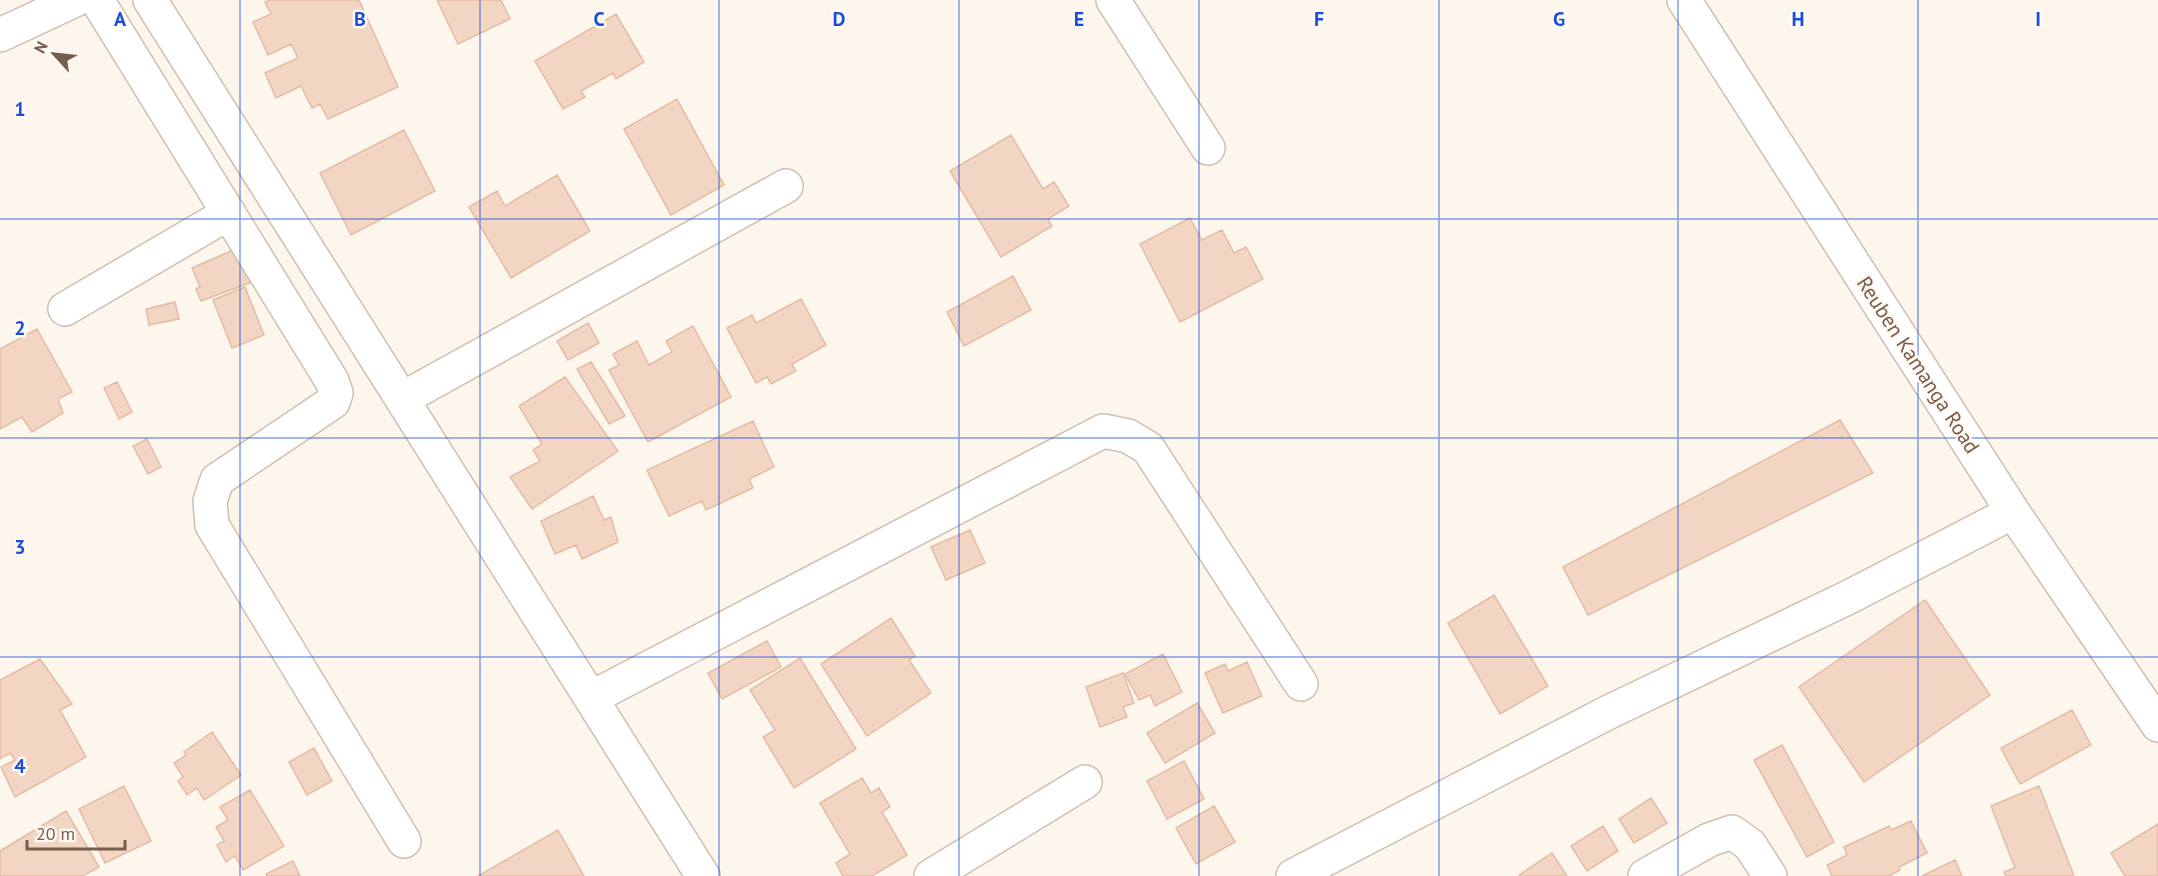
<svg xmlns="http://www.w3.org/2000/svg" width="2158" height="876" font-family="'PT Sans',sans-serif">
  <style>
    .building { fill: #f3d5c3; stroke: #e6bba3; stroke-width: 1.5 }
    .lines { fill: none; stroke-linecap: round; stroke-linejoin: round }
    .minor-casing { stroke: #d1beb0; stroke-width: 36 }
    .minor { stroke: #fff; stroke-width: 33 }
    .grid { fill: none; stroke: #1d4ed8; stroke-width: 1.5; stroke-opacity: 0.55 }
    .labels { text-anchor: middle; stroke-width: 5; stroke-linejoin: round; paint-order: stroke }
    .street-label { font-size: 21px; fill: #7a5c4d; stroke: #fffaf3 }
    .grid-label { font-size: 20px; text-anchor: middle; font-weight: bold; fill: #1d4ed8; stroke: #fffaf3; stroke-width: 5; stroke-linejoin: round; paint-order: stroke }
  </style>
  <rect width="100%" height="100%" fill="#fdf6ec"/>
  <path class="building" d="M270,0H359L398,87L328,119L320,104L312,108L301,86L276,98L265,73L298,58L291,44L268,55L253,22L271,14L265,2Z
    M437,0H501L510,19L458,44Z
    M616,14L644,62L616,79L613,73L581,91L585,97L563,109L535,61Z
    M677,99L724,185L671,215L624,129Z
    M404,130L435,191L351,235L320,173Z
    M1011,135L1043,189L1054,182L1069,206L1048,219L1052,226L1001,257L950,171Z
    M557,175L590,231L511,278L469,207L497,191L505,206Z
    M1190,218L1202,240L1222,230L1234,253L1246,247L1263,279L1180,322L1140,244Z
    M238,248L252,282L201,301L196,289L200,287L192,268Z
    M1013,276L1031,310L964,346L947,312Z
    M245,287L264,335L232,348L213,300Z
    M801,299L826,345L792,364L796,371L771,384L767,377L756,383L727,328L752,315L756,323Z
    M175,302L179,319L149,325L146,309Z
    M588,323L599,343L568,360L557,341Z
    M693,326L731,397L648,442L609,370L619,365L613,354L637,341L649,365L672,352L666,341Z
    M37,329L72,392L58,399L63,413L32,432L22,417L0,429V349Z
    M591,362L625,416L609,424L577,369Z
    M565,377L618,451L532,509L510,477L540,461L533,450L542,444L519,406Z
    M117,382L132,412L119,419L104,388Z
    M1840,420L1873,473L1588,615L1563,567Z
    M753,421L774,467L749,479L753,488L706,510L702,501L669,516L647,470Z
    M147,439L161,467L148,474L133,446Z
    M593,496L604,520L611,517L618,542L582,559L576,545L555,554L541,521Z
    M970,530L985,563L946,580L931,547Z
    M1494,595L1548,686L1500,714L1448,623Z
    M1925,600L1990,695L1864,782L1799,687Z
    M891,618L915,656L909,660L931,693L867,736L821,664Z
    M767,641L781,667L722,699L708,673Z
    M1163,654L1182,692L1155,706L1150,695L1139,700L1125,674Z
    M800,658L856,749L794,788L763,737L775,730L750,690Z
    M40,659L72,704L60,710L86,757L15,797L1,767L15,760L10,753L0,759V680Z
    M1247,662L1262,696L1223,713L1205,673L1225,664L1228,671Z
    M1123,673L1134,703L1123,707L1127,717L1100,727L1086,687Z
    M1197,703L1215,733L1165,763L1147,733Z
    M2072,710L2091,745L2020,784L2001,748Z
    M212,732L241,775L204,800L197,788L187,795L178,781L183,777L174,763L186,755L184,752Z
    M1782,745L1834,842L1807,857L1754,760Z
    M314,748L332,781L307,795L289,762Z
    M1184,761L1204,799L1167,819L1147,781Z
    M862,778L871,793L879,788L890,807L882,812L907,855L872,876H843L836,863L850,854L820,803Z
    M124,786L151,841L105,863L79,809Z
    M2039,786L2074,876H2006L2004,872L2015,868L1991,806Z
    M250,790L284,846L243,870L235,856L226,862L217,845L224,841L216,827L228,820L220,807Z
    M1651,798L1667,823L1634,843L1619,819Z
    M1214,806L1235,842L1196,864L1176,828Z
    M66,811L99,867L83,876H0V851Z
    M1911,821L1927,853L1899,867L1900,870L1889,876H1832L1827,865L1847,855L1844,847L1889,826L1891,830Z
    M2158,824V876H2125L2111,853Z
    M1603,826L1618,851L1587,871L1571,846Z
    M558,830L584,876H478Z
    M1552,853L1567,876H1520L1519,875Z
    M1955,860L1962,876H1922Z
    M293,861L300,876H267L266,874Z"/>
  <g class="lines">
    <defs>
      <path id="minor" d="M97,0L332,381L336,393L333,402L217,480L210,501L212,525L404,841
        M150,0L703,876
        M1113,0L1208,148
        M1684,0L2013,512L2158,725
        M0,35L75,0
        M65,309L229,213
        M402,399L786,186
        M591,698L1103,431L1128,436L1148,448L1301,684
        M931,876L1085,782
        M1293,876L1607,713L1849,597L2013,512
        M1645,876L1709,840L1732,832L1750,845L1770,876"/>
    </defs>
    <use href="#minor" class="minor-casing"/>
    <use href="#minor" class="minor"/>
  </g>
  <path class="grid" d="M240,0V876M480,0V876M719,0V876M959,0V876M1199,0V876M1439,0V876M1678,0V876M1918,0V876M0,219H2158M0,438H2158M0,657H2158"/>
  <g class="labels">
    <g class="street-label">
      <text transform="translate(1918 365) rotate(57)" y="7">Reuben Kamanga Road</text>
    </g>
  </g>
  <g class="grid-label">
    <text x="120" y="26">A</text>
    <text x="360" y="26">B</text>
    <text x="599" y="26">C</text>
    <text x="839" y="26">D</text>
    <text x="1079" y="26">E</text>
    <text x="1319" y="26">F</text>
    <text x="1559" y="26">G</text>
    <text x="1798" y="26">H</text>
    <text x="2038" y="26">I</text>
    <text x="20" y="116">1</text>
    <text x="20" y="335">2</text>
    <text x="20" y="554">3</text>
    <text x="20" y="773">4</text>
  </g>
  <g transform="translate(54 54) rotate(297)" stroke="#fffaf3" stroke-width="4.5" paint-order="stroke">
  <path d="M0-4.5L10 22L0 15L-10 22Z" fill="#7a5c4d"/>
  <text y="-9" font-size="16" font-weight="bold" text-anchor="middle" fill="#7a5c4d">N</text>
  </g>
  <path d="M27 840v9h98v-9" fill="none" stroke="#7a5c4d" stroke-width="3"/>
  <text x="36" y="840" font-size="18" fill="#7a5c4d" stroke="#fffaf3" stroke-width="4.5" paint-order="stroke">20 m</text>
</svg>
